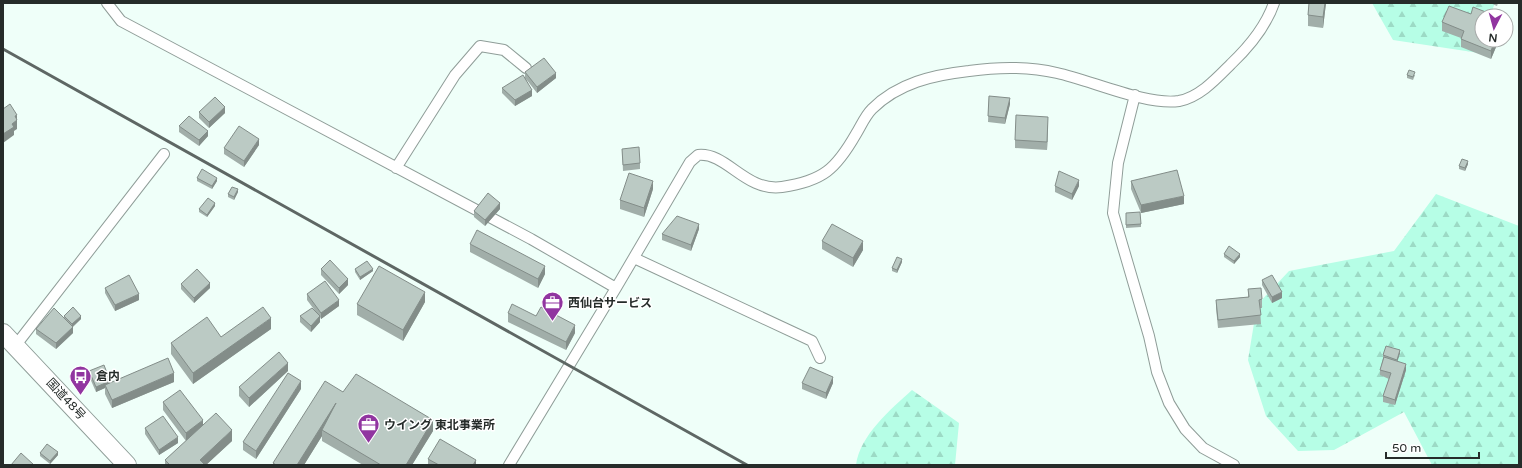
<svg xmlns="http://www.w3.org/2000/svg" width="1522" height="468" font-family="'Varela Round','Noto Sans JP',sans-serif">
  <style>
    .forest { fill: url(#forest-firs) }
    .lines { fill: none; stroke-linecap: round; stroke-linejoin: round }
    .street-casing { stroke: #8f9d98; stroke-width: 12 }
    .highway-casing { stroke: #8f9d98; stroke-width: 20 }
    .street { stroke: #fff; stroke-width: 10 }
    .highway { stroke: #fff; stroke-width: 18 }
    .rail { stroke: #5e6764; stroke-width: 3 }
    .wall { fill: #a1aea9 }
    .shaded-wall { fill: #838d89 }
    .building { fill: #bbcac4; stroke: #838d89 }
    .labels { text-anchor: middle; stroke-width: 3; stroke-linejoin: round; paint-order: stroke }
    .poi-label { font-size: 12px; font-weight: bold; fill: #262c2a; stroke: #fff; text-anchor: start }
    .street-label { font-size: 12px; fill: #262c2a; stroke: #fff }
  </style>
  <defs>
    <pattern id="forest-firs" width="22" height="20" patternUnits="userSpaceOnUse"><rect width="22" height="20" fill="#b6fee6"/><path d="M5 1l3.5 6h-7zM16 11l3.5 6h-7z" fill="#9cdac5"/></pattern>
  </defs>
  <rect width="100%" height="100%" fill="#effff9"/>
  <path class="forest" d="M1372,3H1495L1490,16H1482V40L1479,53L1393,40Z
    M1436,194L1519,226V465H1432L1404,412L1334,450L1298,451L1266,416L1248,360L1257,305L1289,271L1394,251Z
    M912,390L959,423L955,465H856C860,435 891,409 912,390Z"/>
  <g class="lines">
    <defs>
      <path id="street" d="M107,3L121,21L531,239L616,288
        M1135,95L1118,163L1113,213L1149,336L1157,372L1169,403L1185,429L1203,448L1234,465
        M396,168L455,75L480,46L504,50L526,68
        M634,258L812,341L820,358
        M16,345L164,154
        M509,465L616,288L690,162L698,155C727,152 745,192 782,187C823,181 836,169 856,134C861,126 865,116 872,109C898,83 933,75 969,71C998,67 1027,66 1057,73C1090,80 1147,106 1179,101C1200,97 1217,78 1231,64C1249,47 1266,26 1274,3"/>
      <path id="highway" d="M3,333L127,465"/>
    </defs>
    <use href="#street" class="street-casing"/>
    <use href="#highway" class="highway-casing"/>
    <use href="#street" class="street"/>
    <use href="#highway" class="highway"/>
    <path class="rail" d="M3,49L747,465"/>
  </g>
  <path class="wall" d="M1309,3H1326L1323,28L1308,26V15Z
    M1490,3H1498L1497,6Z
    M1471,14L1482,40H1499L1491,59L1461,47V38L1442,31V22Z
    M525,72L556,78L537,93L526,79L532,96L515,106L502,93V88L525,78Z
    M1407,75H1415L1413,80L1407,78Z
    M989,96L1010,104L1005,124L988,122Z
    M199,112L225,113L209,128L199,118Z
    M1048,125L1047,150L1015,148V140Z
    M179,126L208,136L199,146L179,132Z
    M259,145L244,167L224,154V148Z
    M622,149L640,163V169L623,171Z
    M1468,164L1465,171L1459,169V166Z
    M197,178L217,181L212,189L197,181Z
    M1131,181L1184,204L1141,213L1131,189Z
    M1055,186H1079L1072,200L1055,192Z
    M653,189L644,217L620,209V200Z
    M238,192L234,200L228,197V194Z
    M215,206L207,217L199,212V209Z
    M500,209L485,226L474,217V211Z
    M1126,213L1141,224V227L1126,228Z
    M699,229L691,251L662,240V234Z
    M822,241L863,250L853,267L822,249Z
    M470,244L545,274L538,288L470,252Z
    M1224,254L1240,257L1234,264L1224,257Z
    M902,262L897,273L892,271V268Z
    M321,269L348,285L339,294L321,275Z
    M355,269L373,271L360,280L355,272Z
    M1262,280L1282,298L1272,303L1262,285Z
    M181,284L210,288L194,303L181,289Z
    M105,288L139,300L115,311L105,293Z
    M1248,289L1262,299V308H1260L1261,324L1218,328L1216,308V300L1248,297Z
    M307,294L339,306L321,319L320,317V322L311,332L300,322V316L316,312L307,300Z
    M425,302L403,341L357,315V304Z
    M508,313L536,316L575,333L566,350L508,322Z
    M64,316L81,319L73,327V333L56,349L36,334V329L64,318Z
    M271,329L193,384L171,354V343L221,337Z
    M1400,353L1397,361L1406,370L1395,405L1383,402V396L1389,379L1380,375V370L1383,358V355Z
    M89,371L110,383L174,382L112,408L105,394V388L96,392L89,376Z
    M288,371L249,407L239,396V387Z
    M802,383H833L826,399L802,389Z
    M301,389L256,459L243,450V442Z
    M343,392L433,431L412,465H363L322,441V436L304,465H273V463Z
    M163,402L203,425L232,441L206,465H165V460L186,441L163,410Z
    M145,428L178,443L159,455L145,434Z
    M40,453L58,455L50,464L40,456Z
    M428,459L476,465H428Z"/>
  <path class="shaded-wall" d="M1325,3H1326L1323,28V17Z
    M1495,40H1499L1491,59V51Z
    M556,73V78L537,93V87Z
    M532,90V96L515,106V100Z
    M1010,98V104L1005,124V118Z
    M225,107V113L209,128V122Z
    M17,115V129L14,131V135L3,143V134L12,124L15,116Z
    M1048,117V125L1047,150V142Z
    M208,131V136L199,146V140Z
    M259,139V145L244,167V161Z
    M1468,161V164L1465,171V168Z
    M217,178V181L212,189V186Z
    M1079,180V186L1072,200V194Z
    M653,181V189L644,217V208Z
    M238,189V192L234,200V197Z
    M1184,196V204L1141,213V205Z
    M215,203V206L207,217V215Z
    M500,203V209L485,226V220Z
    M699,224V229L691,251V245Z
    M863,241V250L853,267V258Z
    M1240,254V257L1234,264V261Z
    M902,259V262L897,273V270Z
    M545,266V274L538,288V279Z
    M373,269V271L360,280V277Z
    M348,279V285L339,294V288Z
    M210,283V288L194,303V298Z
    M425,292V302L403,341V330Z
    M1282,292V298L1272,303V297Z
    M139,294V300L115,311V305Z
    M339,300V306L321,319V313Z
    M81,316V319L72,327V324Z
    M320,316V322L311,332V326Z
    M271,318V329L193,384V373Z
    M575,325V333L566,350V342Z
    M73,327V333L56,349V343Z
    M1400,350V353L1397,363V360Z
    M288,363V371L249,407V398Z
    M1406,364V370L1395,405V400Z
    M174,373V382L112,408V400Z
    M833,377V383L826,399V393Z
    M110,381V386L105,385V388L96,392V387Z
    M301,381V389L256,459V451Z
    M336,403L322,430V436L304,465H297Z
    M203,420V429L186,441V433Z
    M433,420V431L412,465H406Z
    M232,430V441L206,465H200V460Z
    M178,437V443L159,455V450Z
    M58,452V455L50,464V461Z
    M476,460V465H473Z"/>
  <path class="building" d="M1309,3H1325L1323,17L1308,15Z
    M1449,6L1471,14L1473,7L1496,16H1482V40H1495L1491,51L1461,39L1464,31L1442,22Z
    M544,58L556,73L537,87L525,72Z
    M1409,70L1415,72L1413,77L1407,75Z
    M523,75L532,90L515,100L502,88Z
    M989,96L1010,98L1005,118L988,116Z
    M215,97L225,107L209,122L199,112Z
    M10,104L17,115L15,116L17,120L12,124L14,127L3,134V109Z
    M1016,115L1048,117L1047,142L1015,140Z
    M189,116L208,131L199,140L179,126Z
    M239,126L259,139L244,161L224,148Z
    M639,147L640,163L623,165L622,149Z
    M1462,159L1468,161L1465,168L1459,166Z
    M202,169L217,178L212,186L197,178Z
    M1177,170L1184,196L1141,205L1131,181Z
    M1059,171L1079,180L1072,194L1055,186Z
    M629,173L653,181L644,208L620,200Z
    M232,187L238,189L234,197L228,194Z
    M488,193L500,203L485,220L474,211Z
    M208,198L215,203L207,215L199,209Z
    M1140,212L1141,224L1126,225V213Z
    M677,216L699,224L691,245L662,234Z
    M832,224L863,241L853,258L822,241Z
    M477,230L545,266L538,279L470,244Z
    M1229,246L1240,254L1234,261L1224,254Z
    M897,257L902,259L897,270L892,268Z
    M330,260L348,279L339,288L321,269Z
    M367,261L373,269L360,277L355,269Z
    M379,266L425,292L403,330L357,304Z
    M197,269L210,283L194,298L181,284Z
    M129,275L139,294L115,305L105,288Z
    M1272,275L1282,292L1272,297L1262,280Z
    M325,281L339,300L321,313L307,294Z
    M1261,288L1262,299L1259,300L1261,315L1218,320L1216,300L1249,297L1248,289Z
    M512,304L536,316L541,307L575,325L566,342L508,313Z
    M73,307L81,316L72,324L64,316Z
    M263,307L271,318L193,373L171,343L207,317L221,337Z
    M54,308L73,327L56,343L36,329Z
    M312,308L320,316L311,326L300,316Z
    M1386,346L1400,350L1397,360L1383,355Z
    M279,352L288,363L249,398L239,387Z
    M1384,357L1406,364L1395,400L1383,396L1391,373L1380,370Z
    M168,358L174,373L112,400L105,385Z
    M104,365L110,381L96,387L89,371Z
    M810,367L833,377L826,393L802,383Z
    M288,373L301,381L256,451L243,442Z
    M356,374L433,420L406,465H381L322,430L336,403L297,465H276L273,463L325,381L343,392Z
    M180,390L203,420L186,433L163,402Z
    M216,413L232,430L200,460L205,465H170L165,460Z
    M163,416L178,437L159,450L145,428Z
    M440,439L476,460L473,465H439L428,459Z
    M47,444L58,452L50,461L40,453Z
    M21,453L34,465H11Z"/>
  <defs>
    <symbol id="office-pin" viewBox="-11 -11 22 30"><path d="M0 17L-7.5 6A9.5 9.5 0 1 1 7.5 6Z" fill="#9135a0" stroke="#fff"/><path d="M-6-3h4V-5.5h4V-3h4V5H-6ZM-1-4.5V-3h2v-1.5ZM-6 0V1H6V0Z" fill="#fff"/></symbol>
    <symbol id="bus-pin" viewBox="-11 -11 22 30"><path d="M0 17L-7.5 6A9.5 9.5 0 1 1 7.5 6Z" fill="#9135a0" stroke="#fff"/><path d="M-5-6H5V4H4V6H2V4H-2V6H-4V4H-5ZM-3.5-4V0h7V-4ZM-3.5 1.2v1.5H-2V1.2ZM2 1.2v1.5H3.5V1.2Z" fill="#fff"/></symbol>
  </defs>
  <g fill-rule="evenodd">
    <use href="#office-pin" x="540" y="290" width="25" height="34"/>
    <use href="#bus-pin" x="68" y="364" width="25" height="34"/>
    <use href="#office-pin" x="356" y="412" width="25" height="34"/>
  </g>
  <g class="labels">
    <g class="poi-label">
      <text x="568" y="307">西仙台サービス</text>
      <text x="96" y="380">倉内</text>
      <text x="384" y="429">ウイング 東北事業所</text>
    </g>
    <g class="street-label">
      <text transform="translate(66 399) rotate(47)" y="4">国道48号</text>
    </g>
  </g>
  <rect width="1522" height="468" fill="none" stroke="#262c2a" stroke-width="8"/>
  <g transform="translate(1494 28) rotate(186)"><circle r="19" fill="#ffffff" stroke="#a8abaa"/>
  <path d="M0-3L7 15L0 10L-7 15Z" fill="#9135a0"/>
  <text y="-6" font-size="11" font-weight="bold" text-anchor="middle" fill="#262c2a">N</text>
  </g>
  <path d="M1386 452v6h93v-6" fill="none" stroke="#262c2a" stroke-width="2"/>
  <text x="1392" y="452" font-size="12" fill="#262c2a" stroke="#ffffff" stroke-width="3" paint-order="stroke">50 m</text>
</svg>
